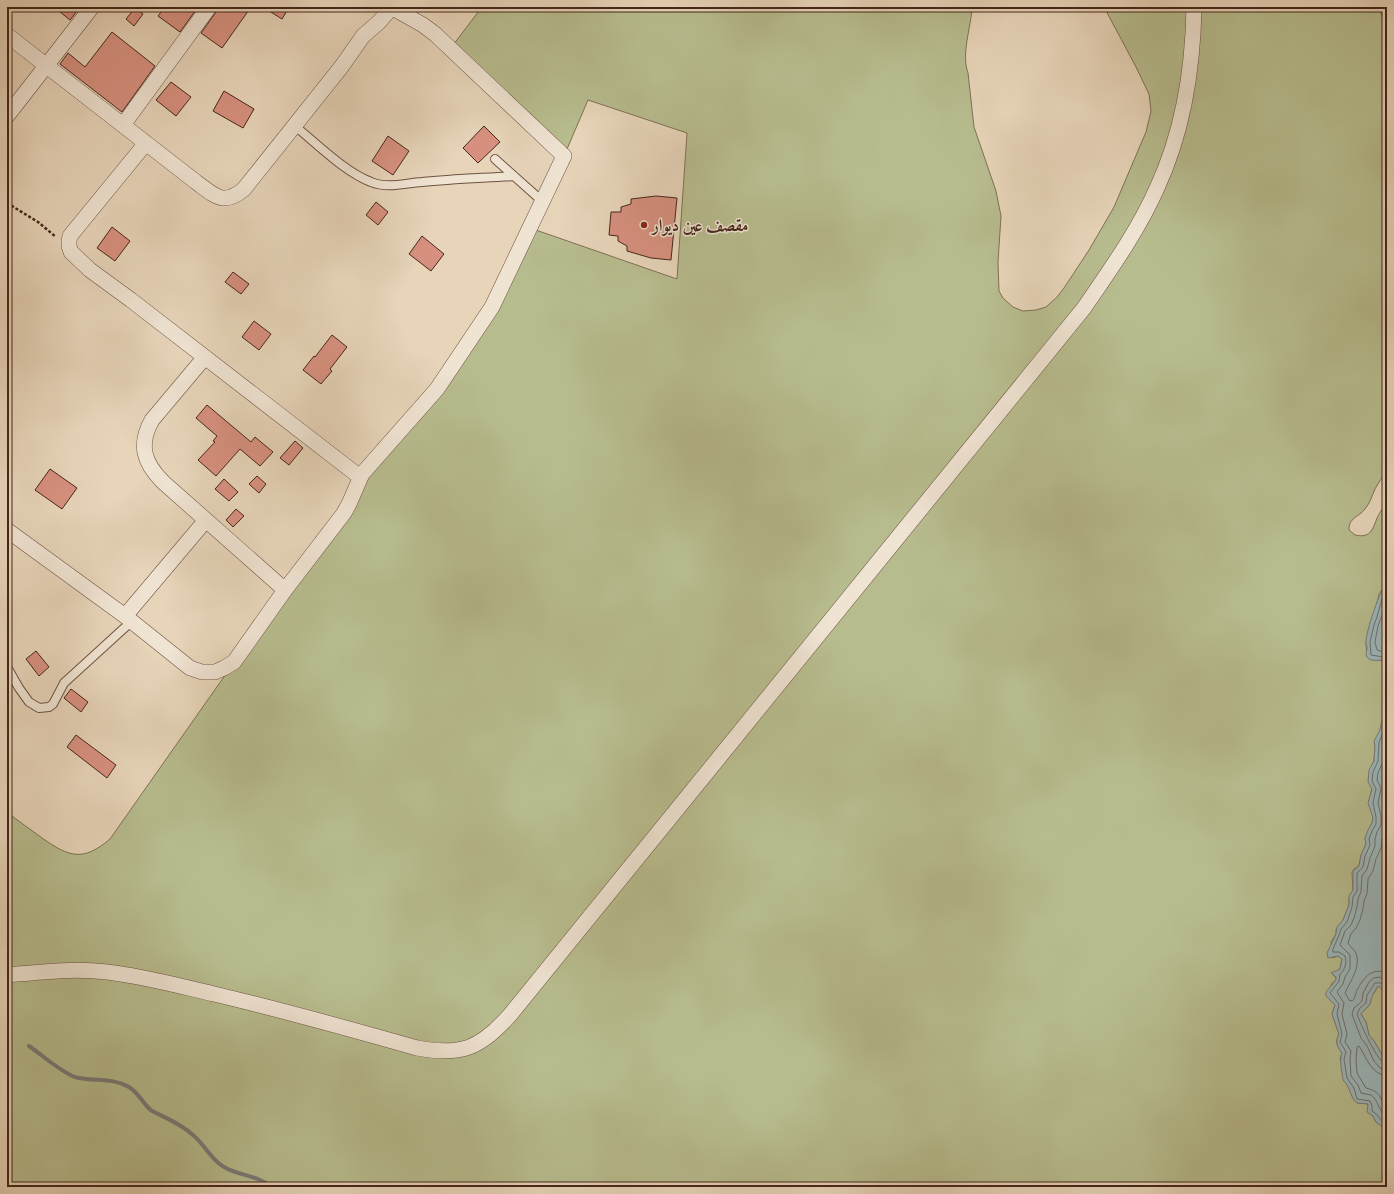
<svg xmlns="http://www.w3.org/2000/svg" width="1394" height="1194" font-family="'IM FELL Double Pica',Amiri,serif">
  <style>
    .green { fill: #b7bc8e; stroke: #7e7154 }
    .water { fill: #9bb6ba; stroke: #797c7a }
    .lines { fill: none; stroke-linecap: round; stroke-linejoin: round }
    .shore { stroke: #706e6a; stroke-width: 1 }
    .stream { stroke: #797c7a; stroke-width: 4 }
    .building { fill: #d7907f; stroke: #45261a }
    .lane-casing { stroke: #6e5242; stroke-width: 10 }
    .street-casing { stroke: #6e5242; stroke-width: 16 }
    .path { stroke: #45261a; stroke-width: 2.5; stroke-dasharray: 3 2; stroke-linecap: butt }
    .lane { stroke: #efe3d2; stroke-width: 8 }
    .street { stroke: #efe3d2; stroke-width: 15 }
    .poi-dot { fill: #8f2418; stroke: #efe3d2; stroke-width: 1.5 }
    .labels { text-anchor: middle; stroke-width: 3; stroke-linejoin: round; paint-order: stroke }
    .poi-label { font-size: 17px; font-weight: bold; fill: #45261a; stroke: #efe3d2; text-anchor: start }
  </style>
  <rect width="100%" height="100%" fill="#e7d4b9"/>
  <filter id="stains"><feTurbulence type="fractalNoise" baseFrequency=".005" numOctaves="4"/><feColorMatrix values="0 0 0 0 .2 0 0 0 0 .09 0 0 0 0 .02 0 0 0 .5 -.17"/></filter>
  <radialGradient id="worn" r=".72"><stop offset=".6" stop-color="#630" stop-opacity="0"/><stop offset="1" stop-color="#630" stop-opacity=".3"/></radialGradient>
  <path class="green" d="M482,7H972C971,28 961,54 968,73L974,127L996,191L1001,216L998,262L999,291L1003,298L1013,307L1023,311L1036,310L1046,307L1057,297L1064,288L1089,250L1114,207L1146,132L1151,111L1149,94L1136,67L1104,7H1380L1387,43V470C1383,476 1379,482 1375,489C1372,496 1370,503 1365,509C1359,517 1348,518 1349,530L1355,535C1372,539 1373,527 1378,516C1381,511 1384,506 1387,502V583L1379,594L1374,616L1370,623L1366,643L1367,657L1373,660H1382C1393,679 1385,710 1380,730C1379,734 1376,737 1375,741C1374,742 1375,746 1375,747C1375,751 1374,755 1374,759C1372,770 1364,778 1372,788L1369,801L1373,818L1372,823L1365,838L1366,844L1361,855L1359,866L1354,869L1352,873L1353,890L1349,899V905L1343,920L1336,930V934L1331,942L1332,958L1338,956L1342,958L1340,969L1337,971L1333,975L1336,977V980L1332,983L1326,996L1335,1005L1332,1014L1339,1034C1335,1042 1337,1046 1342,1053L1340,1059L1347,1084L1357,1103L1368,1104L1370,1114L1373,1116L1376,1122L1386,1129L1387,1136V1187H7V812C18,821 30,829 42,838C69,857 83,862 110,839L285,590L352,497L437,389L530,228L677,279L687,133L588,100L564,156L450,49Z
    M1378,986L1380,987L1387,995V1063L1374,1041L1369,1035L1366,1022L1361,1014C1366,1007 1371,1007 1371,997L1376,990Z"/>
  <path class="water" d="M1387,583V673L1382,660C1378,660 1370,662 1367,657C1365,654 1367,651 1367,648C1367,645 1366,645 1366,642C1366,631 1380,589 1387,583Z
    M1387,698V995L1380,987L1378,986C1373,994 1372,995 1370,1004L1361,1014L1366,1022L1369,1035L1374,1041L1387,1063V1136L1386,1129L1376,1122L1373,1116L1367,1112L1368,1104C1365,1103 1361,1104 1358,1103C1351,1102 1351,1087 1343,1080C1342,1071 1339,1061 1342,1053C1337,1046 1335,1042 1339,1034L1332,1014L1335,1005L1326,996V992L1336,980V977L1331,973L1340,969L1342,959L1338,956L1328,958L1327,953L1336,934L1337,927L1343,920L1349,905V896L1353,890V871L1359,866L1361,855L1366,844L1365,838L1368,830L1372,823L1373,818L1368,803L1372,789L1368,782L1369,770L1374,761L1375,746L1374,741L1380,730Z"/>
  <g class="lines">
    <path class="shore" d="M1387,589L1383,595L1377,617L1374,625L1370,642L1371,655L1383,657L1387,661
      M1387,602L1378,626L1375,642L1377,650L1387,653
      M1387,718L1384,731L1379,742L1378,761L1373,772L1372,781L1376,789L1373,803L1376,817V824L1372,831L1369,839L1370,845L1365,856L1363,867L1357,873V891L1353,897L1352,907L1347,922L1341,929L1339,935L1333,949V952H1339L1345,956C1347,963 1345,970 1340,974L1339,981L1330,993L1339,1004L1337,1014L1342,1034L1340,1042L1346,1052L1344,1059L1347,1078L1354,1088L1357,1099L1370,1101L1372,1106V1111C1379,1115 1379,1120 1387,1125
      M1387,736L1384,743L1383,762L1378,773L1377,780L1381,788L1378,803L1381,816V825L1377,832L1375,839V846L1370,858L1367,869L1362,876L1361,892L1358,899L1357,907L1354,918L1351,925L1345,931L1340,945L1350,955V969L1345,977L1343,984L1337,992L1344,1003L1342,1014L1347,1034L1345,1042L1351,1051L1350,1059L1351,1076L1358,1085L1361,1093C1364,1094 1368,1094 1371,1095C1377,1098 1380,1113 1387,1119
      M1387,768L1384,778L1387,788L1384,803L1387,814
      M1387,823L1383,834L1381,848L1376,859L1373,871L1368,879L1367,894L1364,901L1363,909L1360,920L1356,928L1351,934L1348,943C1350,947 1354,949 1356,953C1361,968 1350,981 1345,993L1349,1000L1352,1001C1356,997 1355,994 1357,990C1364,977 1372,967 1387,973
      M1387,981L1379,977L1374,978L1369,982L1363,993L1362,1001L1354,1008L1352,1014L1361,1038L1367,1046L1374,1061L1380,1068L1387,1070
      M1387,990L1382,983H1375L1367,995L1366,1003L1360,1008L1357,1014C1360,1023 1378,1064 1387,1065
      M1387,1076C1373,1075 1367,1060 1361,1049L1359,1046L1357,1047L1356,1059L1357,1073L1366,1088C1382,1092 1379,1098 1387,1110"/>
    <path class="stream" d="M29,1046C42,1055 61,1072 75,1077C93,1082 112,1077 129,1087C139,1093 143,1104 152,1111C166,1118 183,1125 194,1136C205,1145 211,1160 224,1167C239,1176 258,1175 271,1187"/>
  </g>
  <path class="building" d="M54,7H80L70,20Z
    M165,7H198L180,32L158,16Z
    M218,7H251L222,48L201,33L216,12Z
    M263,7H289L282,19Z
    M135,8L143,14L134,26L126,19Z
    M112,32L155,66L122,112L60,64L68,53L85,67Z
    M171,82L191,97L176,116L156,100Z
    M224,91L254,109L243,128L213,111Z
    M484,126L500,142L478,163L463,148Z
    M388,136L409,151L393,175L372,161Z
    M656,196L677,198L671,260L651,258L627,251V246L618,241V236L609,235L611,212H621V207L631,204V199Z
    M376,202L388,212L378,225L366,215Z
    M112,227L130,241L115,261L97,248Z
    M422,236L444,254L431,271L409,254Z
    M233,272L249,284L241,294L225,282Z
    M254,321L271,334L259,350L242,337Z
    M332,335L347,347L330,369L332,371L321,384L303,370L314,356L315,357Z
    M207,405L251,442L255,437L273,452L260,466L240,449L216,476L198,460L215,442L213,441L217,436L196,418Z
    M295,441L303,448L289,465L280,458Z
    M50,469L77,488L62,509L35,490Z
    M257,476L266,484L259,493L249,484Z
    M224,479L238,492L229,501L215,489Z
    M236,509L244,516L233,527L226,520Z
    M36,651L49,667L39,676L26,659Z
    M71,689L88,702L81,712L64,698Z
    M76,735L116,765L107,778L67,747Z"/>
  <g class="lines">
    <defs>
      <path id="lane" d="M295,126C317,144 345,172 371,182C388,189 405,183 422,182C453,179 484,178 514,176
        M495,159L542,201
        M7,667L19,688L29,702L39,708L49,707L53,704L64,683L132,621"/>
      <path id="street" d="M7,35L196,182C214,195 223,207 244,189L342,66L363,36L379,22L392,7
        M7,116L92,7
        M123,125L209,7
        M146,143L70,236L69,241V246L71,252L90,270L131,300L360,477
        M205,357L152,420C138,445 144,463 163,482L285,590
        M7,530L125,616L190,668L202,672H215L224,668L234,662L285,590L344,513L349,504L362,474L437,389L492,307L564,156L435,34L423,25L391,7
        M125,616L206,520
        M7,975C40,972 74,968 107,972C143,976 179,986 214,994C282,1010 350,1029 417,1048C461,1056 480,1049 510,1015L1084,308C1110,270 1138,231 1157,188C1183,132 1193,69 1194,7"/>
    </defs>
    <use href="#lane" class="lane-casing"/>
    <use href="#street" class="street-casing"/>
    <path class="path" d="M7,203L38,222L56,237"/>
    <use href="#lane" class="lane"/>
    <use href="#street" class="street"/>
  </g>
  <circle class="poi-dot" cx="644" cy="225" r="4"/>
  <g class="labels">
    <g class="poi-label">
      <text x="652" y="231">مقصف عين ديوار</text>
    </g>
  </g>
  <rect width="1394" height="1194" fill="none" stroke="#e7d4b9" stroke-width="24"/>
  <rect x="8" y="8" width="1378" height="1178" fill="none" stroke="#45261a" stroke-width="2"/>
  <rect x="12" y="12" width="1370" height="1170" fill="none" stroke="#45261a"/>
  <rect width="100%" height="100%" filter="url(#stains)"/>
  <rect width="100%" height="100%" fill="url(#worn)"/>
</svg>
